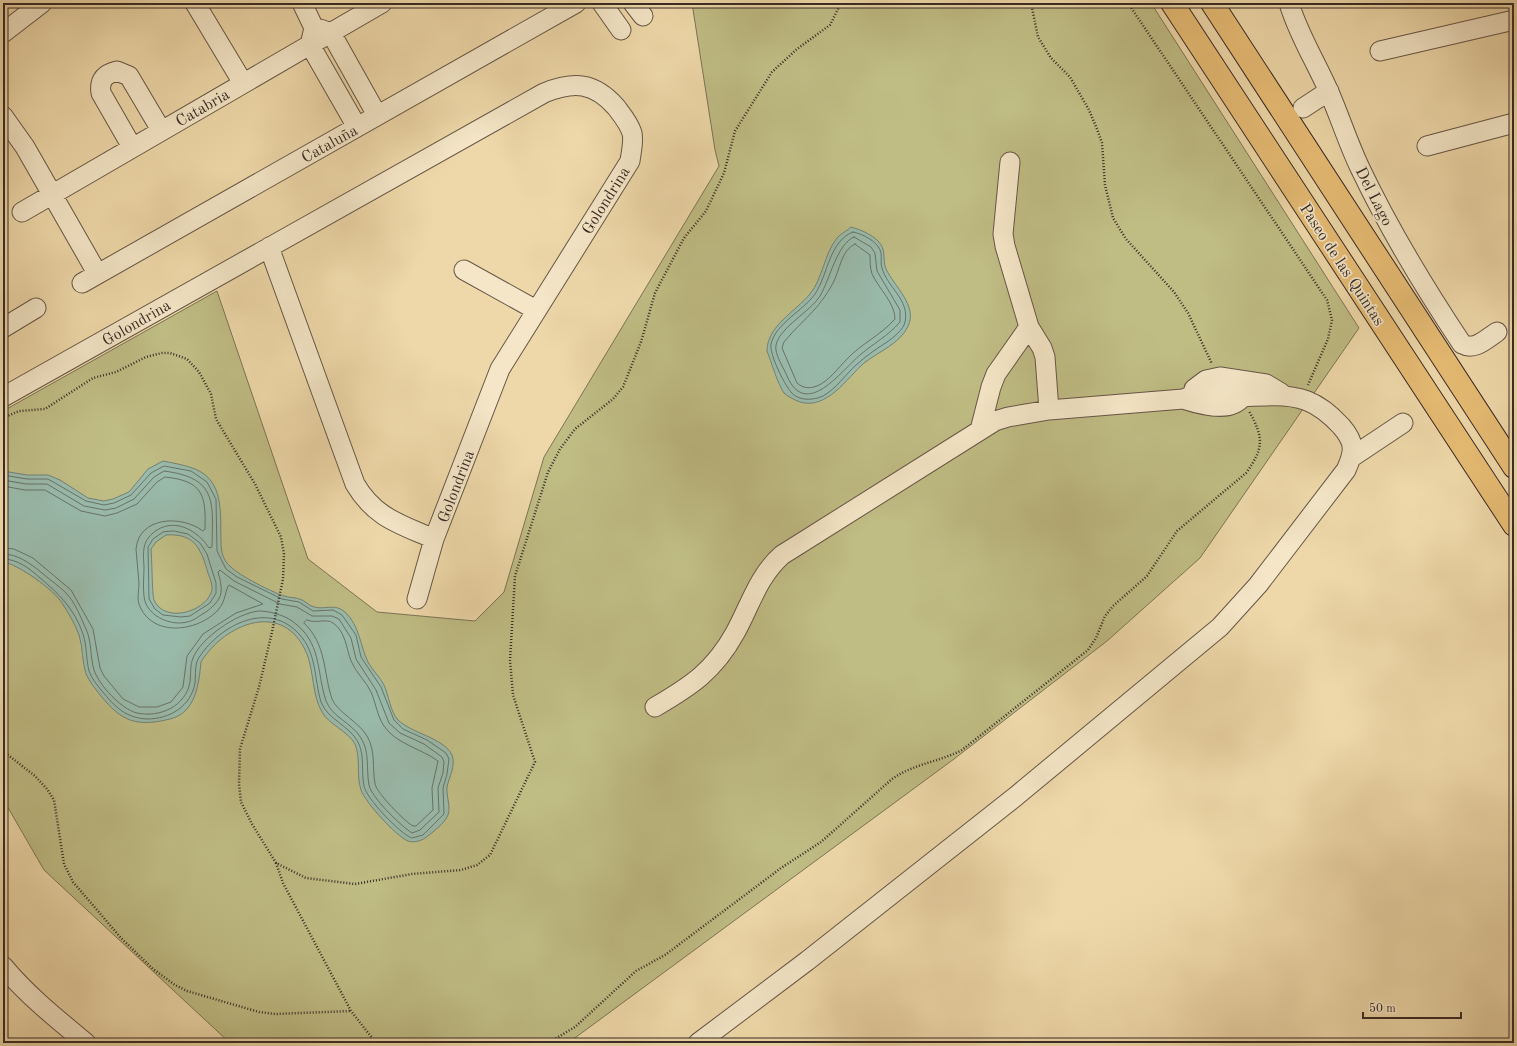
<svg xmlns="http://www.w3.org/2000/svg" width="1517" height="1046" font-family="'Old Standard TT',serif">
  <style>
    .green { fill: #bfbc84; stroke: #7c7455 }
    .water { fill: #99baaa; stroke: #728175; fill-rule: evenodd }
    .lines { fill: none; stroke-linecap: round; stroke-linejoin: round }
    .shore { stroke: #687268; stroke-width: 1 }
    .minor-casing { stroke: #665647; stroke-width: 21 }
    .major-casing { stroke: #382b26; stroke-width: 24 }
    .path { stroke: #382b26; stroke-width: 2.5; stroke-dasharray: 1 2; stroke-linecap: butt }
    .minor { stroke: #f4e6c7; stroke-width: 19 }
    .major { stroke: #e7bc74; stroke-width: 22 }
    .labels { text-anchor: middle; stroke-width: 3.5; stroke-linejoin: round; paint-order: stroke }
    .street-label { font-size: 16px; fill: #382b26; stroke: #f4e6c7 }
  </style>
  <rect width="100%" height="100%" fill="#eed8a9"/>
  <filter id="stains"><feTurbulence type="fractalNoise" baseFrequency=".005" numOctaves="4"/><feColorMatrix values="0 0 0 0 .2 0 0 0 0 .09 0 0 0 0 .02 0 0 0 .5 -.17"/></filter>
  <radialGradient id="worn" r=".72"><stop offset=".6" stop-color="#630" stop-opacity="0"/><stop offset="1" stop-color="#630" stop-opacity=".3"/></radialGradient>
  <path class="green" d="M692,3H1151L1359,328L1200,558L1107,641L954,759L568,1043H230L44,870L3,799V411L217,291L308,559L377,612L475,621L504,592L544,457L719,166L715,150Z"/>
  <path class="water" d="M851,227C861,230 871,234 878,241C887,250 882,259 886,269C894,286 918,306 908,326C901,343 878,352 864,363C847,378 827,410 800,402C795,400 788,397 784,393C778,385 771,361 767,351C767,326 795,312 810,294C823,278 824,254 837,238C840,234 847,231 851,227Z
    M163,461C173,463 185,465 195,469C225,481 220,515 221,542C221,551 223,561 231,567C240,576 272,592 284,596C290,598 296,597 302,600C306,602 310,606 314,607C325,610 335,603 345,612C360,626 360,646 368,662C373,671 380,677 384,685C389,696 390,711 398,720C411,733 444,738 452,755C456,766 449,777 447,787C446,796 451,806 448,815C445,823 432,833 425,838C421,841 413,843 408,841C396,836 365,802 361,790C356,775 361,759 355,744C349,732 327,723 322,712C312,695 314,672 307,654C284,599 225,623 201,662C199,683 196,713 170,719C137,727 122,722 101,696C95,689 90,682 86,674C82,662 83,647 79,635C75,624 68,612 62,603C54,590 18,564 3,562V471L27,475H48L60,480L88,498L104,501L113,499L129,492L148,469ZM166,535C195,533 201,549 208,573C210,579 214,587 211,593C203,613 164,623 154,600C152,595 152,557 151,549L156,542Z"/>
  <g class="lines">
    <path class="shore" d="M853,232C863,234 879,242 881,253C882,258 880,263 882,268C887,287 910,300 905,322C904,329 893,338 887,342C876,349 866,356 856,365C845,375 836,389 823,396C814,400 802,401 794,395C786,389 769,354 771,344C776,323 803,311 815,294C828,275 829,241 853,232Z
      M854,237L871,247L875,253L877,271L900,310V322C888,336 874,343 860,355C841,371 806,420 787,376C784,368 774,354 776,345C780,327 810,312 820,296C830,279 837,244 854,237Z
      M855,244L870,255C870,261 870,268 872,274C879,289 895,303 895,319C881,335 861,344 847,359C838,368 829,381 817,386C809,389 803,388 797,383L782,348L784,342C803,319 818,311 833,283C840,270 841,250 855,244Z
      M3,475L27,479H48L86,501L104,505L114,503L131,495L151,473L164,466L191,471L207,482L216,499L217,551L226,569L237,577L282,599L299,602L313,611L333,610L342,615L356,635L361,657L381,687L394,720L403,729L427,740L446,753L449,759L447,774L443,788L444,814L423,835L412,838C400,834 366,798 364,786C361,771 365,756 358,742C349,725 328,720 321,702C314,679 317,653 299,634C268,600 221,625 200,656C194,663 196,674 195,683C191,706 170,719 147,719C126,718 115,707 102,691C97,685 92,679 89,671C86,659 87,646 83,634C74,608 59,594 39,577C29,568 17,559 3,559
      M3,480L26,484H47L84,506L105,510L116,508L134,499L154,477L164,471C217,478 213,501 212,547L209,548C198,531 176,518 157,530C142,540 143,550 144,567C144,576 142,596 146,604C153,619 176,628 193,620C197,618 202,614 206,612C212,607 219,602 221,593C222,586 220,579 218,572L220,570L234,581L280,604L297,607L312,616H332L339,619L351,638L356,659L376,690L389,723L400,733L424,744L442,757L444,762L443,773L438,788L439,812L420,830L412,833C401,826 371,797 369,785C366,769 370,752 361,738C352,723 332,717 326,701C316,670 322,642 292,621C284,615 269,611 259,611C237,613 201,638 193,658C190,665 191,674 190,682C186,706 160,718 137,713C121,709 99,685 94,670C90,657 92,642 86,629C81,618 75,602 66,593C59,586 50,580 42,573C31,564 18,554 3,554
      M3,486L25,490H45L81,511L105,516L117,513L137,504L157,482L165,477C203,481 206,495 205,529L203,531C182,515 139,516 136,549C137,560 138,572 139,583C139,590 137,598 139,604C151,638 198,632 218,610C226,601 225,590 229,585L263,604L236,613L203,634L187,656L183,687L171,702L157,707H139L123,699L104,676L100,668L93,629L71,590L33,558L14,549L3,548
      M174,531L188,534L200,543L207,554L216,583V593L210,603L190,616L181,617L163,615L155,609L149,599L148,547L153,539L163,532Z
      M307,620C315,624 327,618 333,623C346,632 346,648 351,661C356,673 366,681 371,692C376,703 377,716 384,726C396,744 422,749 438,761L432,788L433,810L416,826H413C404,821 377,793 375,784C372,768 376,751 367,736C359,722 337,712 332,699C323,672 327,645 304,623Z"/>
    <defs>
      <path id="minor" d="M195,3L243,83
        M302,3L314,28L310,45L357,127
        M602,3L621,30
        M633,3L643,16
        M1289,3C1298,34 1316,62 1329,92C1340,117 1348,143 1360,168C1389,229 1424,287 1462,344C1475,351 1486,339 1497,332
        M320,29L331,33L377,115
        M3,33L42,3
        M1380,51L1514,20
        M1303,108L1329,91
        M3,116L25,147L97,273
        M1427,146L1514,123
        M132,147L101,93C99,80 105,74 117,71L129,76L161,130
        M1010,162L1003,234L1005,246L1029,327L1042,348L1045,357L1049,410
        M22,212L382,3
        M269,247L355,484C375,518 400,524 434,539
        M464,270L536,310
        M82,283L576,3
        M3,328L36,308
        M1194,389L1206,380L1220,377L1266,384L1281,393
        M3,397L544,93C574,81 594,82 616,107C622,115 629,123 632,133C634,141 631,153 630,161L500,369L434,539L417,599
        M980,430L991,387L996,374L1029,327
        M1352,457L1403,423
        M655,707C691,686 714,671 735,633C750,606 758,576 782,555L995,421L1008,417L1049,410L1183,399C1203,391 1223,387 1243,397
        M3,966C27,995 57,1019 86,1043
        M698,1043L807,961L1015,797L1220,627L1258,585L1346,470C1355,451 1355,442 1341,426C1318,401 1299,394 1265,396C1258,396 1250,396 1244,397C1240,399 1237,403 1233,404C1221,410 1195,403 1183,399"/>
      <path id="major" d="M1172,3L1514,525
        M1212,3L1514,467"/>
    </defs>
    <use href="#minor" class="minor-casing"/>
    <use href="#major" class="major-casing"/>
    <path class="path" d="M1031,3L1038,37L1051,58L1070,77L1089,110L1097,129L1102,143L1105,185L1113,218L1126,239L1174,292L1188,313L1212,364
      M1128,3L1327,300L1332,320L1328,339L1308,385
      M3,418L19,411L45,409L93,378L116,372L146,357L162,353H170L187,359L199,372L211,394L216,419L255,484L281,537L284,554L283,579L272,632L259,687L240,749L239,784L241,802L252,824L276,863L306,878L355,884L412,874L461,870L477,865L490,855L535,762L513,695L510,660L515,576L548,472L560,449L575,429L613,399L623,387L641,342L655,293L684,238L706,211L724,173L735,131L772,72L797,49L830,25L841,3
      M3,751L35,776L47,789L54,800L64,864L73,882L121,938L153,969L175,985L187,991L259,1012L275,1014L351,1011
      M276,863L283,883L351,1011L376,1043
      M548,1043L575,1027L636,971L665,955L781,868L821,842L892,779C913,764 939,762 962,750L1088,650L1096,638L1105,616L1113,606L1147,576L1177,531L1246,473C1264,448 1264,438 1249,411"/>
    <use href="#minor" class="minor"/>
    <use href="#major" class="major"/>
  </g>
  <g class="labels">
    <g class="street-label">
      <text transform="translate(202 107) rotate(-30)" y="6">Catabria</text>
      <text transform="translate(329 143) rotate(-29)" y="6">Cataluña</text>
      <text transform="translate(1375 196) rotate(63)" y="6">Del Lago</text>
      <text transform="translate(605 200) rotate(-58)" y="6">Golondrina</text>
      <text transform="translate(1343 264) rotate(57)" y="6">Paseo de las Quintas</text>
      <text transform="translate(136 322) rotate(-30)" y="6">Golondrina</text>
      <text transform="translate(455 486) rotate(-69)" y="6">Golondrina</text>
    </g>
  </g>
  <rect width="1517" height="1046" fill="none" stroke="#eed8a9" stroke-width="16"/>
  <rect x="4" y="4" width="1509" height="1038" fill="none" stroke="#382b26" stroke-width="2"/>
  <rect x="8" y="8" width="1501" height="1030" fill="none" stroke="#382b26"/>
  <path d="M1363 1012v6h98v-6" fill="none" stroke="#382b26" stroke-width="2"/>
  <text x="1369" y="1012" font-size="12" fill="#382b26" stroke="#f4e6c7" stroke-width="3" paint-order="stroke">50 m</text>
  <rect width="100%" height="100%" filter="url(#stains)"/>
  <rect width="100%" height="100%" fill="url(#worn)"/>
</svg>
